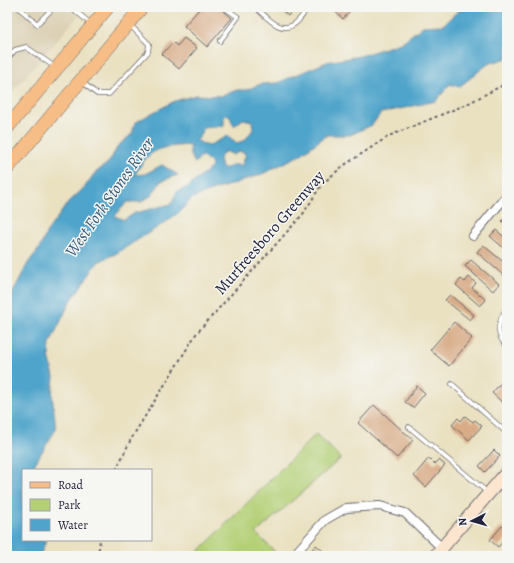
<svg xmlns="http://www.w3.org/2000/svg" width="514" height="563" font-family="Alegreya,serif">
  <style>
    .built { fill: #dbcfb2 }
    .green { fill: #b4d077; stroke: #6b7959 }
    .water { fill: #4fa4cb; stroke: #386383; fill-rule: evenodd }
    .building { fill: #d8ac87 }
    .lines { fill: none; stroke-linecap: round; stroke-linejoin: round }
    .lane-casing { stroke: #68656a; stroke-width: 5.5 }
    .street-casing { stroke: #68656a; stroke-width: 10 }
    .secondary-casing { stroke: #68656a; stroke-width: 14 }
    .primary-casing { stroke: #68656a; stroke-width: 14 }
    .path { stroke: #68656a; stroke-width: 2; stroke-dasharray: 3 3; stroke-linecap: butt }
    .lane { stroke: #fff; stroke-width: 4 }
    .street { stroke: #fff; stroke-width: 8 }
    .secondary { stroke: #fbe5cf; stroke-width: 12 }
    .primary { stroke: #f6be86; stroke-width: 13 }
    .labels { text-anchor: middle; stroke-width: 3; stroke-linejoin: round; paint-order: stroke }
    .street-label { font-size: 16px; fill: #22223b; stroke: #f6f6f2 }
    .water-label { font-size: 17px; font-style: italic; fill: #365c7c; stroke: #f6f6f2 }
  </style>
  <rect width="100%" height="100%" fill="#f6f6f2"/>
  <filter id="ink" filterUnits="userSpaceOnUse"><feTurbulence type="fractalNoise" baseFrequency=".025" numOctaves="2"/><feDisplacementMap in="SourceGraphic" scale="8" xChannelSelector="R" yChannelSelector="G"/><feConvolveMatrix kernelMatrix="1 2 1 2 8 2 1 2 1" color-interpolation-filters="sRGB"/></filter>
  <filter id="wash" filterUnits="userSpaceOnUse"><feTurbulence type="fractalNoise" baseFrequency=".012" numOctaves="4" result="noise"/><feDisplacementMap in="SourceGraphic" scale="16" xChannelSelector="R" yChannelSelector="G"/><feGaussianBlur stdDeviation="0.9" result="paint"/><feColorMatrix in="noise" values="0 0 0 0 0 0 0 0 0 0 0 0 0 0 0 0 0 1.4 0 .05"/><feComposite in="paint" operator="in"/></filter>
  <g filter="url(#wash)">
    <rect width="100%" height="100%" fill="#eae1c1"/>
    <path class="built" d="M7,7H86L7,98Z"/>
    <path class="green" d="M316,434L341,458L256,533L277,554L274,556H194Z"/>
    <path class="water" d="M468,7H507V58L488,64L459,87L450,84L436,101L381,113L372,125L350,135H327L300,155L260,175L208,192L193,198L177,214L158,227L117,253L98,262L70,302L50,343L49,356L54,377L52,394L56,429L31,470H23V540H46L40,556H7V304L28,263L39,249L48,230L68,203L85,187L94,174L109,162L118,146L132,134L135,123L150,114L175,101L196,95L221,96L237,90H246L261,84L277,83L327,62L360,56L401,43L423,26L443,25L458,11ZM229,115L234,126L243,119L252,121L254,128L245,140L237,143L228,136L208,146L197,141L204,128L224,126V116ZM190,145V154L195,163L201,156L211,162L212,167L188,187L177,192L171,204L135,213L124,220L115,216L127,202H141L152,195L161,181L178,175L162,165L145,174L135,175C150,147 161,147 190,145ZM225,151L234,155L239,151L246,154L242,165H231L228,168H222L219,159Z"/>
    <g id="blocks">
      <path class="building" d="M201,7H219L232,18L207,47L184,26Z
        M278,7H295L288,16Z
        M330,7H353L343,19Z
        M184,38L197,48L179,69L162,54L173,42L177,46Z
        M507,216V226L502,221Z
        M496,230L503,236L505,234L507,235V251L490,236Z
        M483,245L507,265V273L504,276L477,252Z
        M471,260L499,284L493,291L465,266Z
        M469,277L476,283L472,288L486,300L480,306L456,285L461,279L465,282Z
        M450,295L474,315L470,320L445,300Z
        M454,322L472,338L449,366L430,350Z
        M507,376V398L503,403L492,393Z
        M417,386L425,393L413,408L405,402Z
        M374,405L413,440L397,458L358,423Z
        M465,416L473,422L475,420L482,426L469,440L452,425L458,418L461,421Z
        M494,450L500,456L485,472L479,466Z
        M429,458L435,464L439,460L445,465L426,487L414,476Z
        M502,526L507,531V537L498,547L490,540Z
        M316,545L323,551L319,556H306Z"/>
    </g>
  </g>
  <g filter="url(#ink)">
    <use href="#blocks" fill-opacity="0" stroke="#68656a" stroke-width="1"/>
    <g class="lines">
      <defs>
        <path id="lane" d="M18,7L37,24L54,7
          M71,7L91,24
          M255,7C268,18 282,37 298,21C302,16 305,14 304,7
          M7,24L8,7
          M220,41L238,17L224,7
          M7,59L15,50L26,47L55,67
          M82,82L97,94H109L148,52L149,44L129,24
          M507,308C498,321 494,334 507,346
          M452,384L507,433
          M409,427L487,492"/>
        <path id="street" d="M473,236L507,195
          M293,556L325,520L346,508L380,506L405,513L442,548"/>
        <path id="secondary" d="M435,556L507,472"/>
        <path id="primary" d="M7,128L108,7
          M7,169L142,7"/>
      </defs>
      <use href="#lane" class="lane-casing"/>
      <use href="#street" class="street-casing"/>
      <use href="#secondary" class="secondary-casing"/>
      <use href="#primary" class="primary-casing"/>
      <path class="path" d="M116,470L131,439L196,334L303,214L322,184L343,166L389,136L465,105L507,83
        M98,556L100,540"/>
      <use href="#lane" class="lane"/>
      <use href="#street" class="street"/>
      <use href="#secondary" class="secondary"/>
      <use href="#primary" class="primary"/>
    </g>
  </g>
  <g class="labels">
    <g class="street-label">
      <text transform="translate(269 232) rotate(-49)" y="6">Murfreesboro Greenway</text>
    </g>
    <g class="water-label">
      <text transform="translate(109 197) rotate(-55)" y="6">West Fork Stones River</text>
    </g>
  </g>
  <rect width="514" height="563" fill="none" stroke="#f6f6f2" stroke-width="24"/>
  <rect x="22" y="469" width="130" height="72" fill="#f6f6f2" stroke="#a1a1a9"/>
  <rect x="30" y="482" width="20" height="6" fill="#f6be86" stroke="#a1a1a9"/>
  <text x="58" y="489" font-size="12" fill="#22223b">Road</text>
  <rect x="30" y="499" width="20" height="12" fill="#b4d077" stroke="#a1a1a9"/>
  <text x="58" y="509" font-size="12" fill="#22223b">Park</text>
  <rect x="30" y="519" width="20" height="12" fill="#4fa4cb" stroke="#a1a1a9"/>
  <text x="58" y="529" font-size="12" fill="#22223b">Water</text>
  <g transform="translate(472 521) rotate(264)" stroke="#f6f6f2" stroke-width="3" paint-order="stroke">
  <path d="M0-3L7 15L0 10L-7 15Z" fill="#22223b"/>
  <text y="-6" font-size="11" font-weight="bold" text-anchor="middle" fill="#22223b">N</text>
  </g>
</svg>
